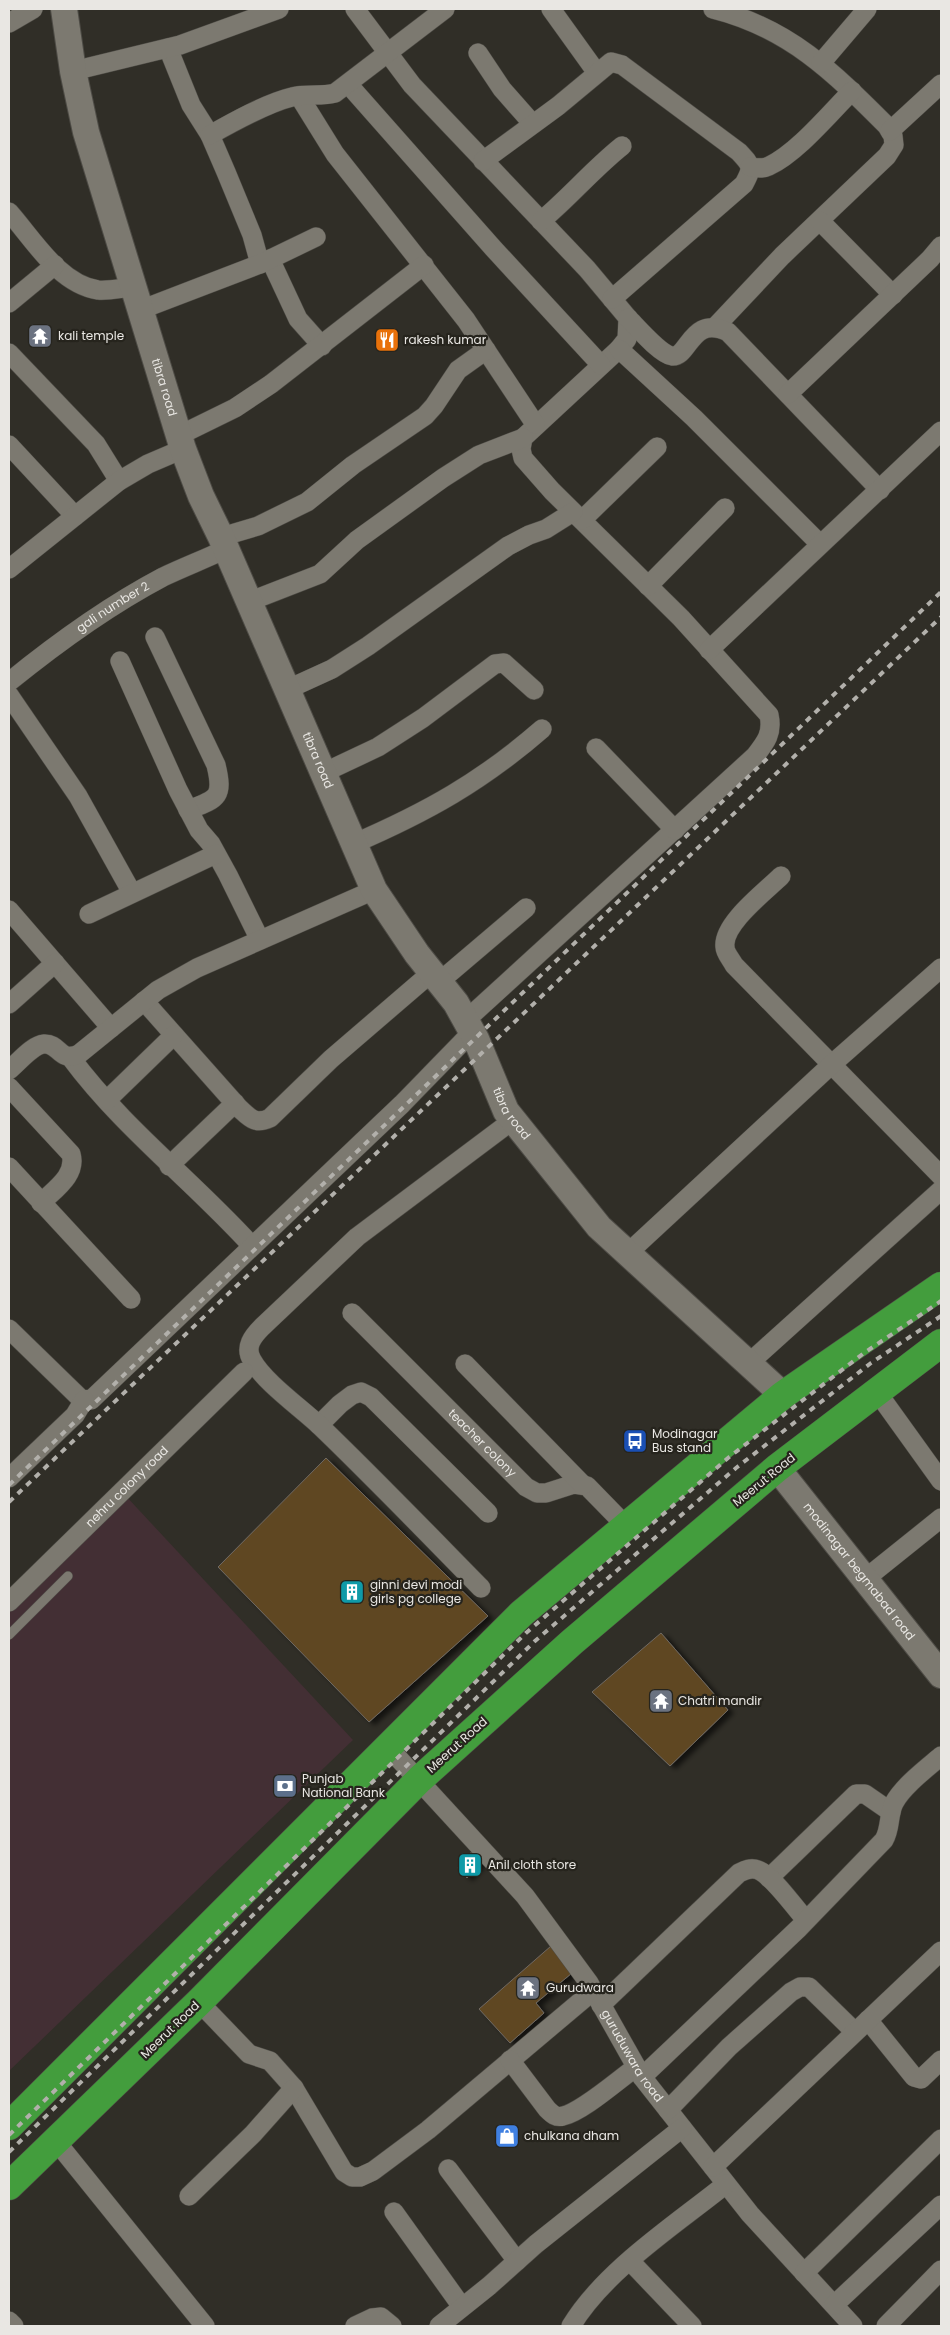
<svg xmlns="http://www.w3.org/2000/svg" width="950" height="2335" font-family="Poppins,sans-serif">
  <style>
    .education { fill: #432f34 }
    .building { fill: #5f4622; stroke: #706a63; filter: url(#shadow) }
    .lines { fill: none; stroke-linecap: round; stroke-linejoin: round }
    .lane-casing { stroke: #4e4c46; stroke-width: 10 }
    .street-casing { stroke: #4e4c46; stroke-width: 20 }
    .secondary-casing { stroke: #4e4c46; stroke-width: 28 }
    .highway-casing { stroke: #4e4c46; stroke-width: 29 }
    .lane { stroke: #7c7970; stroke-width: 9 }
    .street { stroke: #7c7970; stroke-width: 19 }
    .secondary { stroke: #7c7970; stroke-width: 26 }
    .highway { stroke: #439d3d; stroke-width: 28 }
    .rail { stroke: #b2b0ab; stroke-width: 4; stroke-dasharray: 6 6; stroke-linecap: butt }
    .labels { text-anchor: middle; stroke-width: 4.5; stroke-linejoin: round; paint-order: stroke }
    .poi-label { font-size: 12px; fill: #e9e7e3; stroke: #26241d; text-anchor: start }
    .street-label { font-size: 12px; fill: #e9e7e3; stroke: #26241d }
  </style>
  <defs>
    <filter id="shadow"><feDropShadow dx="5.5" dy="3" stdDeviation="2.5" flood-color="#0009"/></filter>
  </defs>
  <rect width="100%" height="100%" fill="#302e27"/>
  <path class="education" d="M124,1494L353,1740L9,2071V1605Z"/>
  <path class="building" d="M326,1458L488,1616L369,1722L218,1567Z
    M661,1633L728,1710L670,1766L592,1692Z
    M474,1849L482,1861L467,1878L458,1868Z
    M551,1946L572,1973L536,2003L544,2013L510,2043L479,2009Z"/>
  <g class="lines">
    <defs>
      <path id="lane" d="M9,1635L68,1576"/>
      <g id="street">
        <path d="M355,9L412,85L587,269L628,318L627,339L619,349L523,438L521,449L523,458L552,491L681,618L769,715C773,733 766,742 755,756L466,1020"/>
        <path d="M551,9L597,73"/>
        <path d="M713,9C789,28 833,72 887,126L893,136L894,145L887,156L782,256L716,326"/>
        <path d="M9,23L33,9"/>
        <path d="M168,48L191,105L210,135L226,172L252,235L260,264"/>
        <path d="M478,53L502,89L532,123"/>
        <path d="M821,63L867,9"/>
        <path d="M73,71L180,45L279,9"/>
        <path d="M348,84L493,248L601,365"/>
        <path d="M299,96L335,154L466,320L535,424"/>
        <path d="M890,131L941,84"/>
        <path d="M210,135C233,122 267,103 292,97C307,93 321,97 335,93L445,9"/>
        <path d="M483,161L558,106L611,62L622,65L739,152C752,166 753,167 744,184L612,299"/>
        <path d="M750,167C757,168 763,169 769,166C797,153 829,114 852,91"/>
        <path d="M9,212C33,239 59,284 98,290C109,291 122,288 133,287"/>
        <path d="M541,221C570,197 592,170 622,146"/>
        <path d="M820,221L893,295"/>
        <path d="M270,259L298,319L322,346"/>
        <path d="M9,303L55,265"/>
        <path d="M140,310L260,264L316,237"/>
        <path d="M628,318C637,327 660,354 672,356C689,358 691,314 728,332L880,490"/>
        <path d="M619,349L694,418L820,544"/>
        <path d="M9,353L96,444L119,481"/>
        <path d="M788,394L930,259L941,246"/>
        <path d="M180,435L235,408L271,384L424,265"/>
        <path d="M9,445L75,516"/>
        <path d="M582,520L657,447"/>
        <path d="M221,537L258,526L307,502L353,465L425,416L434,406L458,370L486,350"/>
        <path d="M9,569L119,481L148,464L183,449"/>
        <path d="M648,586L725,508"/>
        <path d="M248,602L320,574L357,540L443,478L479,455L523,438"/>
        <path d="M155,637L216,765C224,798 217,799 188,810"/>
        <path d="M709,650L941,431"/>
        <path d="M120,661L178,790L199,830L211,844L228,875L260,940"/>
        <path id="s1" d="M9,682C57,643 108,606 163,577C184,567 205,559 226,549"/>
        <path d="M286,690L332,669L368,646L508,546L529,535L546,529L573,512"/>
        <path d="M9,695L78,796L132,893"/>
        <path d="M596,748L675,830"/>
        <path d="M323,773L378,747L423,718L495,664L504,663L534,690"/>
        <path d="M353,844C427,812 481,782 542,729"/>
        <path d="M781,876C766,891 722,924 725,947C725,953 731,959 734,965L941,1176"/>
        <path d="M9,910L111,1028"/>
        <path d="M89,914L216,854"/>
        <path d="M439,982L526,908"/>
        <path d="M144,1001L239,1108C250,1118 255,1125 270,1118L331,1059L431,973"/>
        <path d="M9,1004L55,963"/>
        <path d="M71,1058C123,1128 194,1182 252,1246"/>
        <path d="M9,1070C18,1063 32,1045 44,1044C60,1043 59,1063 79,1054L158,990L197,968L374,890"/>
        <path d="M9,1087L71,1154C77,1175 55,1189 41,1203"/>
        <path d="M107,1100L174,1035"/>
        <path d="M169,1166L235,1103"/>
        <path d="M9,1167L131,1299"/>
        <path d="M628,1253L831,1065L941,968"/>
        <path id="s2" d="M352,1313L526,1487L537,1493H546L574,1484L587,1486L626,1526"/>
        <path d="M9,1329L81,1399L91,1400L402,1104L472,1032"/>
        <path d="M465,1364L583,1485"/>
        <path d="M748,1364L941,1190"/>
        <path d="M877,1392L941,1481"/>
        <path d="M319,1425L340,1404L352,1395L361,1392L371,1397L488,1513"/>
        <path d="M9,1478L75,1415L84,1400"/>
        <path d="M865,1579L941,1518"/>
        <path d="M481,1588C428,1534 375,1479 320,1426C301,1408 264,1382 252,1360C244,1347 253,1336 262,1327L357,1237L513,1120"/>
        <path id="s3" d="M9,1602L244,1372"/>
        <path id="s4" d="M388,1747L525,1896L589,1983L642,2077L750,2214L853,2326"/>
        <path d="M769,1878L856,1794H865L891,1812"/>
        <path d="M199,2002L249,2054L270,2061L294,2088L344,2172L352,2177H360L373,2171L428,2130L593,1991"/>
        <path d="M601,2005L739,1873C745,1870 751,1867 758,1870C773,1876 794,1907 806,1920"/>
        <path d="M868,2020L914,2077L921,2079L941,2060"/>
        <path d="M510,2060L547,2109C552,2114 556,2118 563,2116C582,2112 618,2080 635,2068"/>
        <path d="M642,2077L799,1928L884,1840C891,1828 888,1815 894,1803C903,1786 927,1768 941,1756"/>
        <path d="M668,2110L729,2047L791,1992L800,1987H809L855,2032"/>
        <path d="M55,2140L205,2326"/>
        <path d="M713,2167L941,1951"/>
        <path d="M448,2169L517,2261"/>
        <path d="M189,2196L253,2134L294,2088"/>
        <path d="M394,2212L462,2307"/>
        <path d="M630,2261L692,2326"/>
        <path d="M804,2273L941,2139"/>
        <path d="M834,2305L941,2205"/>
        <path d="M9,2321L14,2326"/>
        <path d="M355,2326L372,2318L381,2317L392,2326"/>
        <path d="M439,2326L489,2286L536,2244L682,2128"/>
        <path d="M571,2326C605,2270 675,2225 726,2184"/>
        <path d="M886,2326L941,2270"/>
      </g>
      <g id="secondary">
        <path id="s5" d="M64,9L73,71L86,132L183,449L201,496L221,537L374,890L417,954L456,1003L476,1039L506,1111L599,1227L783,1395"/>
        <path id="s6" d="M777,1468L941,1675"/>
      </g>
      <path id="highway" d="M9,2126L521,1614L783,1395L941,1286
        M9,2186L199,2002L420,1779L572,1642L777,1468L941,1343"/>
    </defs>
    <use href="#lane" class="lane-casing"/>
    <use href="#street" class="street-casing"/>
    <use href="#secondary" class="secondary-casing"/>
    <use href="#highway" class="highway-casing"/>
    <use href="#lane" class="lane"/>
    <use href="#street" class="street"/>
    <use href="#secondary" class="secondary"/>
    <use href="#highway" class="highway"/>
    <path class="rail" d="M9,1485L941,592
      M9,1502L941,617
      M9,2135L526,1633L728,1458L864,1353L941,1301
      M9,2152L535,1641L736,1468L871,1363L941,1316"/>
  </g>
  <defs>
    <symbol id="temple-square" viewBox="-11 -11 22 22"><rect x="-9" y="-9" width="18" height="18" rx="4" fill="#6b7280" stroke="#26241d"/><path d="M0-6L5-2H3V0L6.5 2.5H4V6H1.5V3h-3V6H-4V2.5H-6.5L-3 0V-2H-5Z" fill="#fff"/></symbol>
    <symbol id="restaurant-square" viewBox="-11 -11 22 22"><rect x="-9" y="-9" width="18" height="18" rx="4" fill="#e8710a" stroke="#26241d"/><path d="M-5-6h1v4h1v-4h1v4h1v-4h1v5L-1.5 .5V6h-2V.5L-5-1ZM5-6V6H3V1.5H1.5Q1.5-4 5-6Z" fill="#fff"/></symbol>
    <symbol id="bus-square" viewBox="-11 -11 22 22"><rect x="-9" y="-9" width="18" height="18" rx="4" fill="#1a4fb4" stroke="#26241d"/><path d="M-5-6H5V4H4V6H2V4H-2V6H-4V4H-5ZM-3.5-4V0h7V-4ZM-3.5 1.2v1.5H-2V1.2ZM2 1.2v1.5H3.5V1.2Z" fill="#fff"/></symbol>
    <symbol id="building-square" viewBox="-11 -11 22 22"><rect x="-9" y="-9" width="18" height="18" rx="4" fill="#0f9aa8" stroke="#26241d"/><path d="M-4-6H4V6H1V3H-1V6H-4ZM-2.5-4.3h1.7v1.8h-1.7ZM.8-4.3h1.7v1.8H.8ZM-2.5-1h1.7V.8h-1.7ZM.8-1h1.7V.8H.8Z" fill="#fff"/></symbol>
    <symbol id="bank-square" viewBox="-11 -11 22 22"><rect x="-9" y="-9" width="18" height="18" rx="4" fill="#5c6f8a" stroke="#26241d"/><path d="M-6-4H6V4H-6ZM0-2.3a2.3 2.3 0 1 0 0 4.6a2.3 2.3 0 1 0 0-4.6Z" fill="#fff"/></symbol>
    <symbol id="shop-square" viewBox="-11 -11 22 22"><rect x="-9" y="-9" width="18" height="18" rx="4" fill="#3f7fe0" stroke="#26241d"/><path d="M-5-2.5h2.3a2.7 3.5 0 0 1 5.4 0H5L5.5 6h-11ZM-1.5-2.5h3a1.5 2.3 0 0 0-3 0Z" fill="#fff"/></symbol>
  </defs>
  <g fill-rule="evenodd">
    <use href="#temple-square" x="26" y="322" width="28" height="28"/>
    <use href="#restaurant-square" x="373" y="326" width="28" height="28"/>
    <use href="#bus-square" x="621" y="1427" width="28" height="28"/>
    <use href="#building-square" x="338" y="1578" width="28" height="28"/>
    <use href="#temple-square" x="647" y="1687" width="28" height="28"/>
    <use href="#bank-square" x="271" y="1772" width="28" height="28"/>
    <use href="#building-square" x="456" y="1851" width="28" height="28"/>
    <use href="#temple-square" x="514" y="1974" width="28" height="28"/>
    <use href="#shop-square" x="493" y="2122" width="28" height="28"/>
  </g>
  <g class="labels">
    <g class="poi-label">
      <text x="58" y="340">kali temple</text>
      <text x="404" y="344">rakesh kumar</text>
      <text x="652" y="1438">Modinagar<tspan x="652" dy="14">Bus stand</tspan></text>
      <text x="370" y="1589">ginni devi modi<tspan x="370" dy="14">girls pg college</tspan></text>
      <text x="678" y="1705">Chatri mandir</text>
      <text x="302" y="1783">Punjab<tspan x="302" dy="14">National Bank</tspan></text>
      <text x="488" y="1869">Anil cloth store</text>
      <text x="546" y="1992">Gurudwara</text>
      <text x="524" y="2140">chulkana dham</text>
    </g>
    <g class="street-label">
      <text dy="4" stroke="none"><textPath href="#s5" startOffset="392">tibra road</textPath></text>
      <text dy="4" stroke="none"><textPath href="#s1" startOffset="128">gali number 2</textPath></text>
      <text dy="4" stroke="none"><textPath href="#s5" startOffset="796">tibra road</textPath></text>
      <text dy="4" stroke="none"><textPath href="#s5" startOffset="1201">tibra road</textPath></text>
      <text dy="4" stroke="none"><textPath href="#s2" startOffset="184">teacher colony</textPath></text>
      <text transform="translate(764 1480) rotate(-39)" y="4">Meerut Road</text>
      <text dy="4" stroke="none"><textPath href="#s3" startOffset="165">nehru colony road</textPath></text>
      <text dy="4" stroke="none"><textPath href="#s6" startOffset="132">modinagar begmabad road</textPath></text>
      <text transform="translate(457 1745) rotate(-42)" y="4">Meerut Road</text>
      <text transform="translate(170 2030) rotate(-44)" y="4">Meerut Road</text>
      <text dy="4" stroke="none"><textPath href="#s4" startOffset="395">guruduwara road</textPath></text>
    </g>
  </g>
  <rect width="950" height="2335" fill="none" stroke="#e9e7e3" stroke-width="20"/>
</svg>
